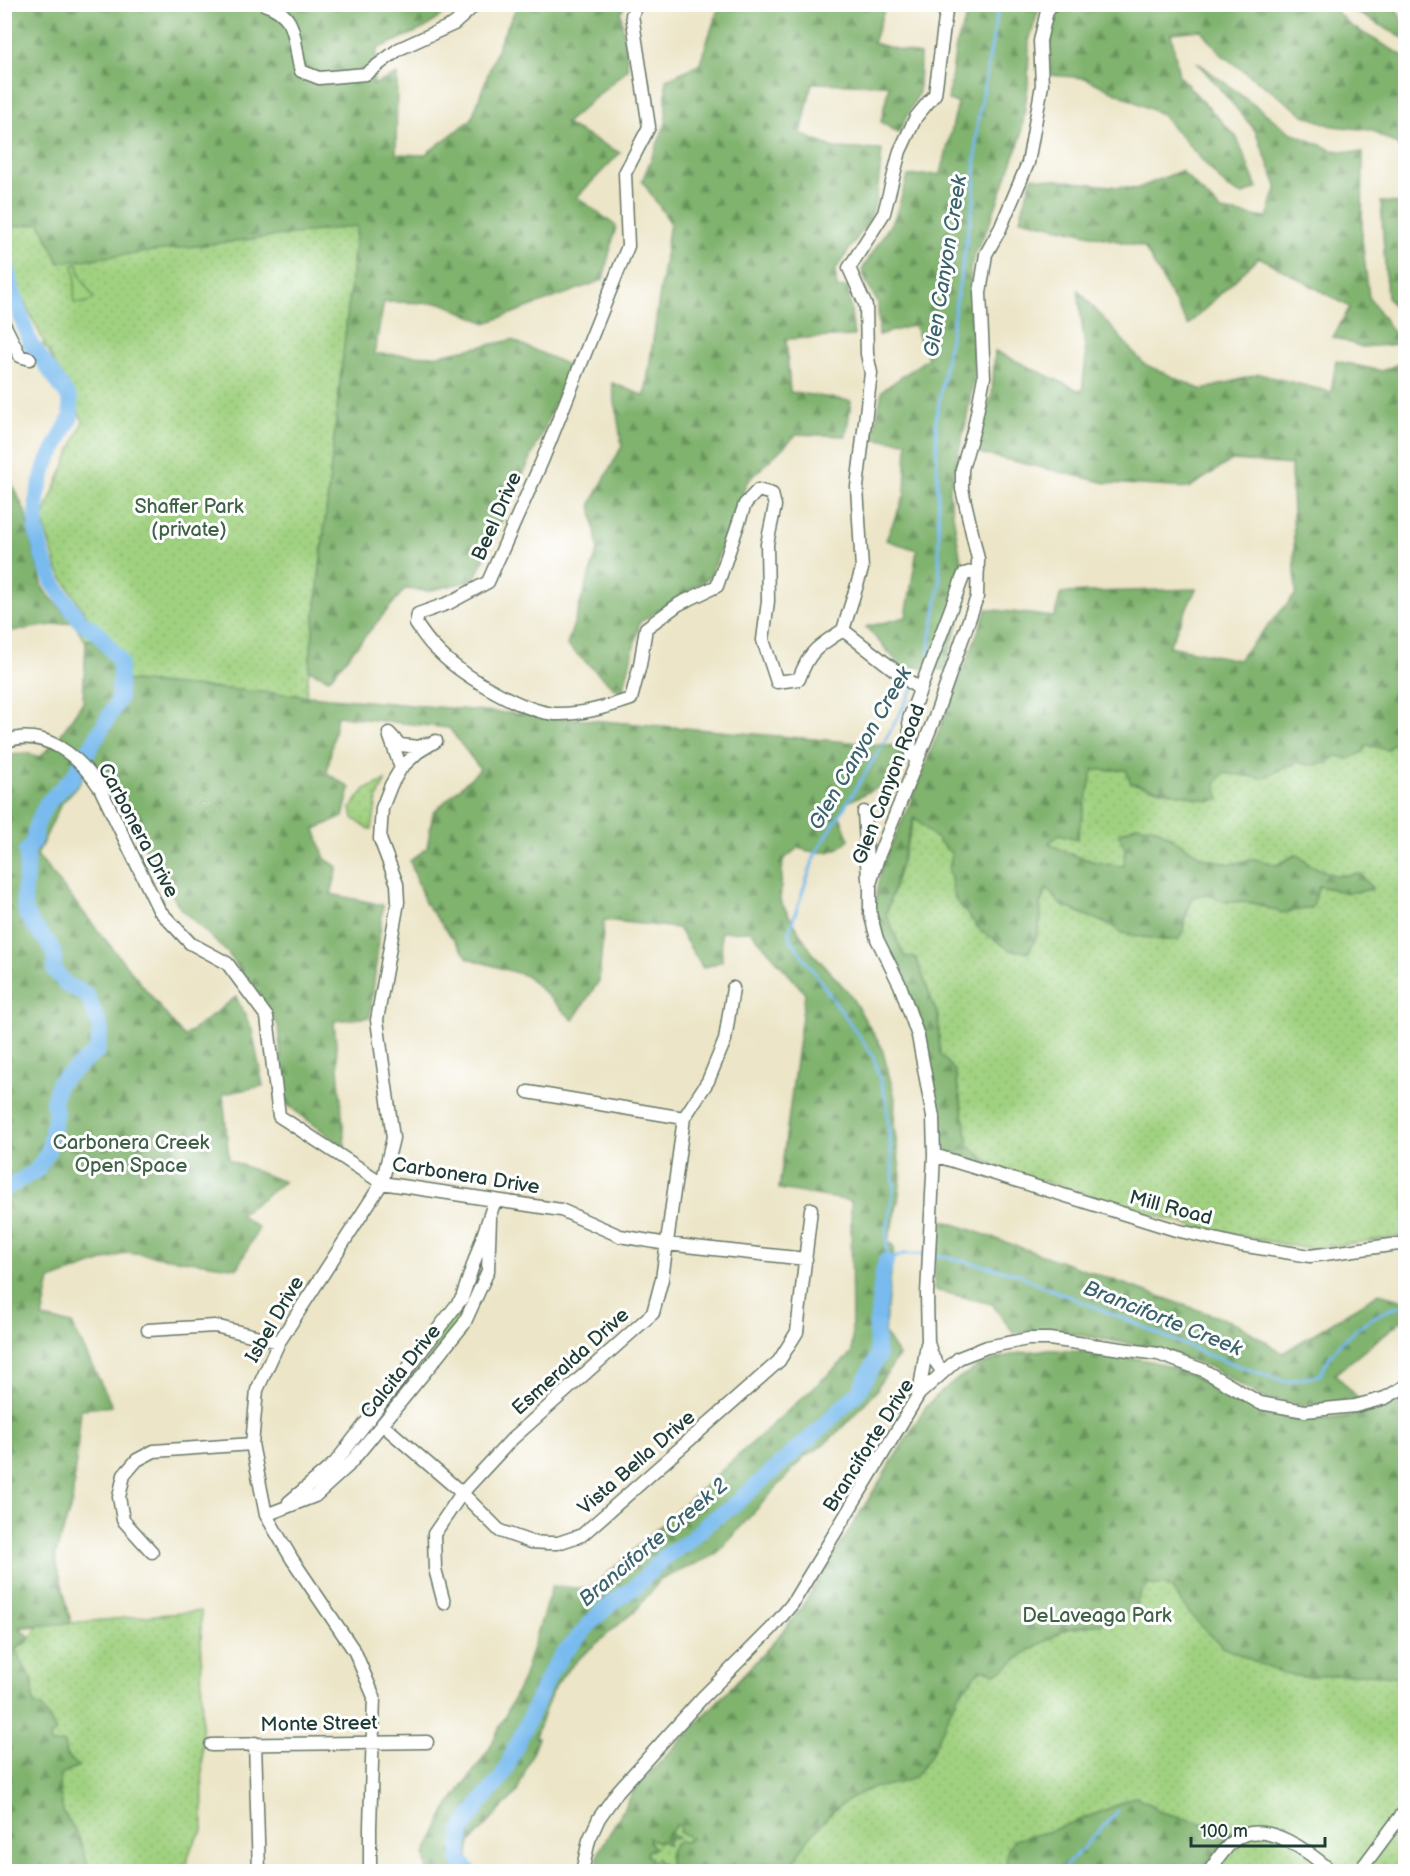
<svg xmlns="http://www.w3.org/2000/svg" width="1410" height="1876" font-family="'Balsamiq Sans',sans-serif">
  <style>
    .grass { fill: url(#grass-dots); stroke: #60875a; stroke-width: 1.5 }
    .forest { fill: url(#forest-firs); stroke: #507851; stroke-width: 1.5; fill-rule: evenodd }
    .garden { fill: #a0d180; stroke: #60875a; stroke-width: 1.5 }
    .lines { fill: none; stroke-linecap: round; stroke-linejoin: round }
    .stream { stroke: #79bbef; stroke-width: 3 }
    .river { stroke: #79bbef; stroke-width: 16 }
    .minor-casing { stroke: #677867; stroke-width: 15 }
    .minor { stroke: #fff; stroke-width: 12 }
    .labels { text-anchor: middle; stroke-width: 6; stroke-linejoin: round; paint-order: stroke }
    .park-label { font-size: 20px; fill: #3f6247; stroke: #fff }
    .street-label { font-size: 20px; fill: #1f3d34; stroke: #fff }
    .water-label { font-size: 21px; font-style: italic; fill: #3a636c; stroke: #fff }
  </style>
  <defs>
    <pattern id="grass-dots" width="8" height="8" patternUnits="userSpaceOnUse" patternTransform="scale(1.5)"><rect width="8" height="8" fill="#a0d180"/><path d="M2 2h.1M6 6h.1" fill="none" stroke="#89b46f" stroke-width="1.8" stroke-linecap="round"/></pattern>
    <pattern id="forest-firs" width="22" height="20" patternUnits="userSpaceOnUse" patternTransform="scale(1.5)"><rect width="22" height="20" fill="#80b36e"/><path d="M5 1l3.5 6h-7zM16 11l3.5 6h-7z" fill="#68935b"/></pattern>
  </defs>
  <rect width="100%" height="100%" fill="#fff"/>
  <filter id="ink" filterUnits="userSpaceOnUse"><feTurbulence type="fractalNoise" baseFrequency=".0167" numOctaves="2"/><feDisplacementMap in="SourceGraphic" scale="12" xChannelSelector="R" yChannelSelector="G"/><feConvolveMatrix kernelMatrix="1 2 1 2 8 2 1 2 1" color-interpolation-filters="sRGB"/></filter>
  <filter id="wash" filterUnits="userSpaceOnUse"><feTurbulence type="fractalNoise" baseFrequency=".008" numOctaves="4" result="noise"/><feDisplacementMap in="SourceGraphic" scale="24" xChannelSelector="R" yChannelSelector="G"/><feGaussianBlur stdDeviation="1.35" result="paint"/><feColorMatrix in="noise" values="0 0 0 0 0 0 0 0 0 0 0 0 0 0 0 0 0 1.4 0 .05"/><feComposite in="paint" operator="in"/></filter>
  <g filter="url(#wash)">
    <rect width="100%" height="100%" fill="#ece5c7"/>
    <path class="grass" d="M40,223L44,232L51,233L357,226L306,696L120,680L96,695L99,662L73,622L89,620L57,569L42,519L83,421L47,348L41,349L38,345L45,344L5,263V228Z
      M1405,727V1236L1317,1248H1303L1195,1227L996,1167L969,1147L955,1071L940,1054L938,1017L916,958L904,957L886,914L915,817L952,854L949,870L1010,950L1029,952L1037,936L1041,918L1040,904L1047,888L1061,905L1110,925L1122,933L1162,940L1178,939C1186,927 1187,911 1192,897L1206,894L1222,901L1254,903L1282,913L1319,886C1337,890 1354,896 1372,888L1361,874L1336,876L1308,864L1297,854L1277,865L1254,859L1232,864L1203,858L1156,828L1125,848V867C1099,864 1071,857 1049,843L1060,834L1077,839L1092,769L1127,770L1154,789L1180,793L1210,801L1215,781L1224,773L1262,778L1298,762L1309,765L1367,745Z
      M385,781L377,799L372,829H368L353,818L351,808L365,789Z
      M482,1259L477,1284L461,1321L346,1462L311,1491L342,1459L394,1396L472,1285Z
      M1046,1350C1083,1352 1128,1354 1164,1365C1193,1373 1216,1391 1242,1403C1292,1428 1359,1423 1405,1394V1871L596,1872L599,1852L635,1789L774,1642L800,1610L942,1391C972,1365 1006,1352 1046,1350Z
      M72,1503L55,1556L71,1623L201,1611L203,1831C193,1840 186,1857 187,1871H90L78,1835L63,1812L59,1786L61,1774L78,1766L51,1744L33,1703V1682L16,1652L17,1646L27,1643L38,1626L5,1629Z"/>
    <path class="forest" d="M720,4L886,5L873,43L920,55L919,92L898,133L881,122L889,85L812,83L801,134L834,148L882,150L877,197L870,219L835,270L837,288L848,287L854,336L786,339L790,392L851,401L846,436L797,434L747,482L710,577L640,622L622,695L567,645L598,549L591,504L622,446L612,383L645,396L670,222L642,181L666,123V79L699,65Z
      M1103,4L1330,5L1351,26L1405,57V147L1402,148L1371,130L1332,126L1304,115L1222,55L1201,30L1171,33L1179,76L1237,138L1257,188L1243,195L1227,188L1161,114L1085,78L1051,75C1049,47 1047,29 1063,5H1077L1087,14Z
      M4,5H455L425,28L377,49L373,85L397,74L396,154L424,155L471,120L501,39L518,5H625L621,13L628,69L565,124L620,153L577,197L616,226L603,280L486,323L442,303L384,302L374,354L434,356L512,340L570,366L542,434L474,580L428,591L405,589L329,679L309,670L357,226L59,263L40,223L5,228Z
      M971,5H1040L1029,41L1028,85L1021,137L989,225L978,247L970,268L974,377L966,422L949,492L967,595L944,670L901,666L866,627L906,617L917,550L886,540L905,494L907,442L873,439L882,391L928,358L914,325L879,335L878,303L867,284L862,270L895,217L908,176L941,174L958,103L948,100L956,46Z
      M1350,5H1395L1403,23L1405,24V39L1356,12Z
      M1197,62L1290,132L1332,150L1363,153L1362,239L1369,297L1401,344L1362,347L1333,337L1350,307L1259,257L1188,325L1144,247L1020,219L1032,177L1136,189L1181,171L1221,211L1267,218L1277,186L1255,130Z
      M1381,202L1399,203L1405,207V322L1387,297Z
      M1078,290L1144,364L1202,390L1259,374L1331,392L1336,361L1382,371L1405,361L1406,695L1400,697L1401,704L1405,706L1406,727L1399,732L1397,740L1387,750L1367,745L1362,753L1348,759L1335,755L1328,763L1309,765L1298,762L1262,778L1224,773C1214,783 1215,786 1220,799L1210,801L1131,783L1126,770H1093L1077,839L1060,834L1049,843C1070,857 1099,864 1124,866L1125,848L1118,834L1137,825L1156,828L1203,858L1232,864L1254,859L1277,865L1297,854L1308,864L1336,876L1361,874L1372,889L1348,893L1319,886L1312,908L1282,913L1254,903L1222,901L1206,894L1192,897L1185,916L1183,931L1178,940H1162L1122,933L1110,925L1061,905L1047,888L1040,904L1041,918L1037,936L1028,952L1010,950L979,929L955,899L949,869L952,854L914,817L886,914L904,956L916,958L938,1017L940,1054L955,1071L969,1146L996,1167L943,1149L939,1118L921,1030L886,945L876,911V894L881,868L910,803L987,609L1054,617L1061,593L1196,589L1169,646L1238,660L1296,594L1291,465L1232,460L1189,488L1107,483L974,452L992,395L995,351L1082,392L1086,357Z
      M4,468L25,511L33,550L44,590L73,622L5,632Z
      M99,637L120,672V680L906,747L895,773L876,788L848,802L839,814L849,839C835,856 817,854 798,848L783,860L780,901L811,951L849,993L882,1048L895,1098L894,1126L901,1176L898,1201L888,1241L894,1247L884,1333L899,1356L879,1384L877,1390C855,1413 833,1442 805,1456L715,1555L660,1580L637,1609L583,1655L564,1674L552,1691L535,1737L538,1738L517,1792L470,1843L466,1872L428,1871L425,1854L448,1807L488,1751L523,1679L552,1586L590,1589L852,1353L851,1201L779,1189L805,993L751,931L721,932L722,961L703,968L678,928L604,920L599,981L573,1020L527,976L468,958L425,903L410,861L427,848L433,813L480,769L449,728L337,716L327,773L350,788L343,817L315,829L325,859L338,867L331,894L383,905L370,1017L334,1021L345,1148L285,1103L278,1025L228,953L180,908L148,854L103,771L89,764L79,784L61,804L37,855L184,1037L236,997L252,1030L263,1086L223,1094L229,1160L284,1182L240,1215L259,1228L237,1268L128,1252L50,1280L42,1318L72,1324L112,1406L81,1409L72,1503L55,1556L71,1623L19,1627L29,1636L27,1643L17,1646L16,1652L33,1682V1703L42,1707L56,1731L50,1738L51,1744L64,1743L66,1755L79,1766L61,1774L59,1786L63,1812L78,1835L90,1871H5V756L26,753L40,757L58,739L83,702L86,641Z
      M937,1218L1238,1324L1283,1353L1379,1293L1405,1300V1318L1335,1374L1359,1399L1303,1406L1263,1398L1210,1367L1158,1349L1074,1334L1014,1333L992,1304L934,1290Z
      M1057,1350C1095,1354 1138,1355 1174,1368C1202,1378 1225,1397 1251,1408C1298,1427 1364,1423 1405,1395V1680L1390,1675L1356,1674L1302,1677L1278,1672L1223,1647L1192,1617L1172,1589L1166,1585H1149L1142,1591L1135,1606L1118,1619L1100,1624L1067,1629L1029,1650L1004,1670L995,1673L985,1669L978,1673L957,1697L930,1757L915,1776L904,1782L869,1789L849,1799L832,1812L808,1839L795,1860L790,1871H596L599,1852L635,1789L774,1642L800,1610L925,1408C960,1369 1005,1349 1057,1350ZM676,1825L680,1826L679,1832L692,1838L685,1842L680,1841C669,1847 669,1854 669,1865L664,1867L657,1859L653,1861L652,1871L645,1870L647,1868L646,1864L650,1862L651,1858L647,1856V1851L655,1848L650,1844L649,1838L657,1842L662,1841L668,1845V1840L678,1838L669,1834Z
      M1136,1797L1149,1803L1158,1811L1237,1833L1226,1840L1200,1871L1005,1872L1008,1849L1014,1840L1050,1831L1103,1811L1130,1798Z"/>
    <path class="garden" d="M78,264L80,275L94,299L84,303H74L75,276L73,265Z"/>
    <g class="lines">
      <path class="stream" d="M928,653L940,584L936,420L974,198L977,126L999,4
        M913,689L882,746L815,855L788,935L873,1056L886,1099L894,1186L887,1232L886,1261L904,1254H926
        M933,1254L1019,1274L1035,1283L1127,1320L1208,1355L1256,1372L1286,1382L1320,1375C1324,1368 1327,1360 1332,1354C1346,1334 1381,1307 1406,1306
        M1060,1872L1118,1811"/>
      <path class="river" d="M4,252L10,284L30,343L70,399L71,417L45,467L37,497L36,530L43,558L53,583L79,620L99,634L120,661L119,699L73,777L47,803L37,823L33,842L26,852C30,873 20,893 26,913C31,929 51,939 54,956C55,960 54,966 54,970L67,985L87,995L101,1029L97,1051L58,1083L53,1103L56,1111L50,1144L48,1152L36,1171L4,1189
        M470,1872L459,1860L462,1831L480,1803L502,1777L550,1673L562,1655L595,1618L613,1602L635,1587L666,1556L689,1541L709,1522L729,1509L819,1430L859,1391L878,1356L876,1331L883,1272L886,1261"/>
    </g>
  </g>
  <g filter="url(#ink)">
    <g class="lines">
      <defs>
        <path id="minor" d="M264,4C301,16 292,42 301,71L319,78L366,74L399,49L454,24L476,4
          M637,4L632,15L649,127L625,173L628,246L542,461L488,582L449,603L418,614L416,624C422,632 428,642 436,649C459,674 521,711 555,714C582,715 606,707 631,699L640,665L646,628L679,604L717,586L745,504L758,490L772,494L775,506L767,544L768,601L763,640L777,682L799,679C810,649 818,647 843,630
          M4,324L20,356L30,359
          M843,630L862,569L857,487L871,373L867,354L866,306L849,268L884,213L900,151L916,117L935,94L947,4
          M843,630L919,689
          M389,733L400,745L419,747L426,744
          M390,737L401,768
          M4,742C44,726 80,757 100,788L159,910L190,943L227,963L267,1017L279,1116L382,1183L561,1210L620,1236L667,1244L806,1259
          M918,760L911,755L909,719L964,574L978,570
          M864,812L868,879
          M528,1092L684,1118
          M934,1155L1176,1230L1240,1245L1310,1256L1406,1243
          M148,1330L215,1326L279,1342
          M942,1371L933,1358L928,1343L927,1294L934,1155L933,1117L918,1036L900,985L877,939L870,913V884L878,857L935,717L977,597L978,559L962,489V469L974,428L984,377L980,293L986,254L1000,229L1028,163L1042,85L1040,41L1047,11L1052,4
          M919,1394L927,1344
          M383,1425L462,1493L500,1531L531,1542L547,1543H558L582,1535L779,1361L797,1332L811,1209
          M289,1502L335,1463L462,1298L495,1200
          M266,1515L315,1496L348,1466L464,1324L488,1271L490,1219
          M152,1552L123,1520L119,1497L124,1475L137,1460L154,1451L252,1444
          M444,1603L435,1569L434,1534L462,1493L512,1439L653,1313L662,1279L684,1118L708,1081L725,1040L733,988
          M255,1743L259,1872
          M211,1745L427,1742
          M370,1872V1827L374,1697L355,1652L292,1559L266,1515L252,1444L257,1390L279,1342L382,1183L393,1138L377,1020L398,902L397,884L380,839L382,808L391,785L401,768L418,752L436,741
          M582,1872L589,1840L599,1818L618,1791L703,1697L771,1629L792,1604L919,1394L959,1358L987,1347L1028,1339H1049L1158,1354L1203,1370L1260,1403L1305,1411L1355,1406L1385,1398L1406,1386
          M1209,1872C1217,1860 1225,1847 1236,1839C1265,1818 1311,1853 1332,1872
          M1357,1872L1362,1868L1406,1809"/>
      </defs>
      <use href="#minor" class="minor-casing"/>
      <use href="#minor" class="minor"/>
    </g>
  </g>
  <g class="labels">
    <g class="park-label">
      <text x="189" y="513">Shaffer Park<tspan x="189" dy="23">(private)</tspan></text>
      <text x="131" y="1149">Carbonera Creek<tspan x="131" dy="23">Open Space</tspan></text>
      <text x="1097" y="1622">DeLaveaga Park</text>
    </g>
    <g class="street-label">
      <text transform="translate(496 516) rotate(-66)" y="7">Beel Drive</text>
      <text transform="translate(888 784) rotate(-69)" y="7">Glen Canyon Road</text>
      <text transform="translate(139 830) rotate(62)" y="7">Carbonera Drive</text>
      <text transform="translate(466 1175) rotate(9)" y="7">Carbonera Drive</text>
      <text transform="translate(1171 1207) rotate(15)" y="7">Mill Road</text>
      <text transform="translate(274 1319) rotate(-60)" y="7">Isbel Drive</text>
      <text transform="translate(570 1361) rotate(-42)" y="7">Esmeralda Drive</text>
      <text transform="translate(400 1371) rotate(-51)" y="7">Calcita Drive</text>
      <text transform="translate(868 1445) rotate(-58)" y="7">Branciforte Drive</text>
      <text transform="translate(636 1462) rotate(-41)" y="7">Vista Bella Drive</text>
      <text transform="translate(319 1723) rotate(-1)" y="7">Monte Street</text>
    </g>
    <g class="water-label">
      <text transform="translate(945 266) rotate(-81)" y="7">Glen Canyon Creek</text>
      <text transform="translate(860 748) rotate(-60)" y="7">Glen Canyon Creek</text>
      <text transform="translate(1163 1318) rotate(22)" y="7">Branciforte Creek</text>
      <text transform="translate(653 1542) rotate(-40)" y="7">Branciforte Creek 2</text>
    </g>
  </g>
  <rect width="1410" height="1876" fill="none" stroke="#fff" stroke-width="24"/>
  <path d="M1191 1837v9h134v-9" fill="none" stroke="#1f3d34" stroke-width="3"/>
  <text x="1200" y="1837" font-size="18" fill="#1f3d34" stroke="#ffffff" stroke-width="4.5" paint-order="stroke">100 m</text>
</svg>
